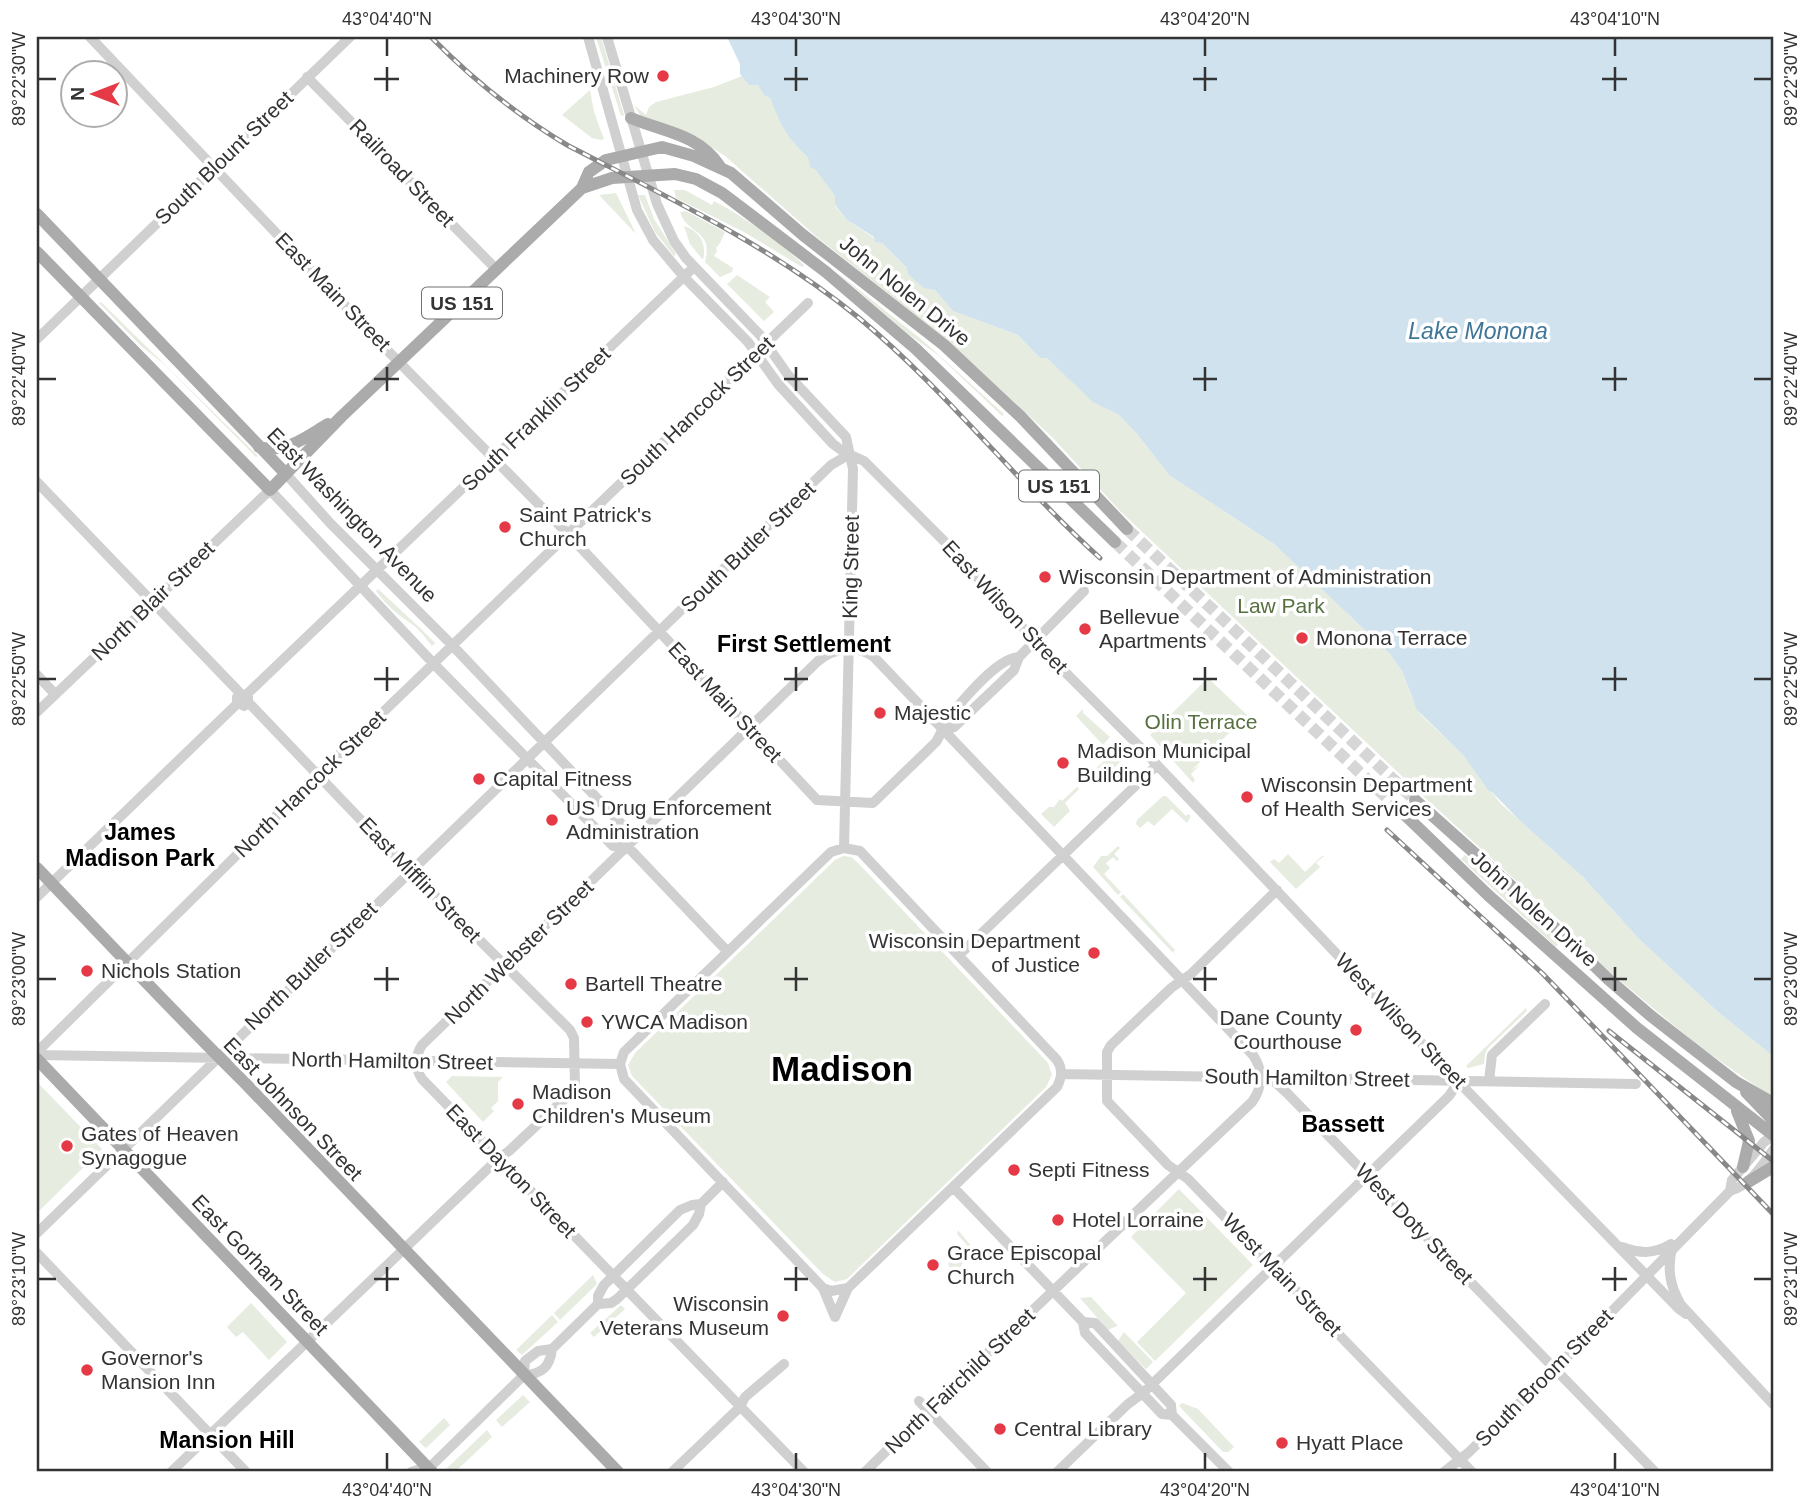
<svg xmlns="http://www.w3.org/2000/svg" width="1810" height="1509" font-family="Helvetica,sans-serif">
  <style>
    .green { fill: #e6ecdf }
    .water { fill: #cfe2ee }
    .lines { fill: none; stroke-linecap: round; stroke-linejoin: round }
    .major-tunnel { stroke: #d6d6d6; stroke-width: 12; stroke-dasharray: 12 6; stroke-linecap: butt }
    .minor { stroke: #d0d0d0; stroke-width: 10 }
    .major { stroke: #ababab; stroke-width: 12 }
    .rail-casing { stroke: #888; stroke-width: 5 }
    .rail { stroke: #fff; stroke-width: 2.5; stroke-dasharray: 8; stroke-linecap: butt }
    .ticks { fill: none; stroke: #333; stroke-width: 2.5 }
    .poi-dot { fill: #e63946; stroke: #fff; stroke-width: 2.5 }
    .labels { text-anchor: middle; stroke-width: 7; stroke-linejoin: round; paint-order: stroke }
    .shield { fill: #fff; stroke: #707070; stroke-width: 2 }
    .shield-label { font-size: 19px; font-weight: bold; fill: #333 }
    .poi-label { font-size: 21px; fill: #333; stroke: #fff; text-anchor: start }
    .street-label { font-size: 21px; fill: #333; stroke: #fff }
    .park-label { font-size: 21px; fill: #56703f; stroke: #fff }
    .water-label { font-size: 23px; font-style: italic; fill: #3f7597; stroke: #fff }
    .neighbourhood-label { font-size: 23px; font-weight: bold; fill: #000; stroke: #fff }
    .town-label { font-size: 35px; font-weight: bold; fill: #000; stroke: #fff }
    .neatline { fill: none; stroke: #333; stroke-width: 2.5 }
    .ticks-label { font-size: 18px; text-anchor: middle; fill: #333 }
  </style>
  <rect width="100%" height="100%" fill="#fff"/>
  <path class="green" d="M596,37H601L624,115L621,116Z
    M742,76L749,85H758L770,98L792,141L808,158L835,196V206L847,220L874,238L875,242L882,243L926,288L935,290L953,311L1018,335L1040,358H1047L1105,408L1119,415L1138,435L1169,475L1274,544L1390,654L1402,671L1412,698L1421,715L1464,756L1501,804L1583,877L1639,939L1718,1012L1773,1056V1098L1700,1047L1606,969L1570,930L1421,794L1120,511L1052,437L944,338L818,238L725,156L708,145L641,117L634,105L646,115L649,107L656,102L714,87Z
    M590,90L594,112L604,139L601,140L592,138L562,115Z
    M674,190H685L712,205L714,201C747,219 776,239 804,265L802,267L744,232L676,198Z
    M616,193L636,234L599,195Z
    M638,195H645L654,219L676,254L674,256L655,232Z
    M686,211L725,232L720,243L716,248L717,251L714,256L733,268L732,272L720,277L705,262C714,229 687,235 680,212Z
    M684,226C700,231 707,244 703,260L690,244Z
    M835,271L921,339L1004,414L1002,416L938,355L908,334Z
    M737,275L770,297L765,302L774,312L764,321L727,284Z
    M101,302L258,456L256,457L165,365L141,346L99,303Z
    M378,589C397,607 417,624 435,643L432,646C426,639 420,630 413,625C398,615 387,606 376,591Z
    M1208,678L1247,715L1191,771L1201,764L1191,774L1195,780L1193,783L1150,735Z
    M1083,709V713L1110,737L1103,745L1076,716Z
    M1116,743L1127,755L1111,771L1108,768L1097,779L1095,777L1091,781L1087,777L1111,754L1108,750Z
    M1077,787L1079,789L1065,803L1070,811L1054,827L1041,814L1049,807H1054L1060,799L1062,801Z
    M1163,796H1166L1186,816L1188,814L1191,816L1187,823L1172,809L1154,826L1148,821L1140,828L1136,824L1137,820Z
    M1118,846L1120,848L1114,854L1119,859L1117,861L1113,857L1106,863L1110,868L1104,874L1121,892L1118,895L1093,867L1101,856H1107Z
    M1288,854L1305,872L1322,856H1324L1316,863L1320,867L1296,889L1270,862L1274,859L1279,863Z
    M1465,855L1535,917L1559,943L1556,947L1461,859Z
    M843,856L851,857L857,862L1048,1063L1052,1075L1046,1087L847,1279L835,1282L823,1274L632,1076L628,1065L635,1053L835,860Z
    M1123,894L1175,950L1173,952L1178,958L1120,897Z
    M1526,1008L1527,1011L1488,1048L1485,1054L1484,1064L1468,1068L1466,1066Z
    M452,1076L503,1077L498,1082V1101L491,1108L494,1111L483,1122L446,1082Z
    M37,1082L102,1149L37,1213Z
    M1179,1189L1253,1265L1155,1361L1137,1342L1186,1293L1131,1237Z
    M958,1230L977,1253L968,1261L963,1262L959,1270H951L948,1264L967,1245L957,1234Z
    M593,1275L597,1284L560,1320L554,1313Z
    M1091,1297L1117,1325V1326L1108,1330L1080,1298Z
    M251,1303L287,1342L269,1360L243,1332L236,1337L227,1327Z
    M621,1305L625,1309L594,1337L590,1333Z
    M552,1315L558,1322L522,1355L516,1350Z
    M1124,1332L1153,1362L1146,1369L1118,1341Z
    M523,1395L530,1402L502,1427L496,1420Z
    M1182,1403L1198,1409L1234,1447L1228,1452H1223L1179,1406Z
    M444,1418L450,1425L426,1448L419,1442Z
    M487,1430L492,1437L455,1472H449L446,1469Z"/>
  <path class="water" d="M727,37H1773V1056L1718,1012L1639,939L1583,877L1519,820L1492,792L1489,791L1464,756L1417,710L1402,671L1390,654L1274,544L1169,475L1138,435L1119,415L1093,402L1047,358H1040L1018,335L953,311L935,290L924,288L908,274L907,268L882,243L875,242L874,237L847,220L835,205V196L815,169L810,167L808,158L792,141L782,126L770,98L764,95L758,85H749L740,74V64Z"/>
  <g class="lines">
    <path class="major-tunnel" d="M1127,529L1415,800
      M1115,542L1403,813"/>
    <path class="minor" d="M90,37L388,351L568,534L817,800L873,803L936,742C941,734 944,724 949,717C963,700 997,658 1019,657L1084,591
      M588,37L637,210L653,240L684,277L748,342L778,384L833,444L844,452L864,461L950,547L1044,651L1139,746L1445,1068L1679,1309L1686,1314
      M607,37L657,204L674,241L686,258L760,335L788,375L846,437L853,469L844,848
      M307,77L496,269
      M37,339L350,37
      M286,474L330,523L452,645L628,831V847L727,951
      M37,482L241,694L248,696V701L244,706L237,702V697L241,694
      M37,675L55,694
      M246,695L694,267
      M37,712L270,490L434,664L613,846L628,847
      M943,731L954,727L1014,670L1019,657
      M1277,890L1191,974L1171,988L1111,1045L1107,1052V1101L1168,1165L1188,1179L1472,1472
      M37,897L238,703
      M959,955L1156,766
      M37,1052L326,767L808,303
      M37,1055L620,1064
      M1062,1074L1636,1084
      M1268,1080L1275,1082L1287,1093L1655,1472
      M1489,1081L1492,1055L1545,1004
      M953,1187L1083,1322L1085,1333L1162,1414L1172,1415
      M1730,1191L1732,1180L1764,1142L1773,1136
      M37,1233L831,465L850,454
      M1622,1247C1641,1254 1654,1254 1671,1244
      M1672,1248C1667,1270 1670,1286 1681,1305L1773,1404
      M37,1253L246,1472
      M823,1288L831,1291L848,1288L1057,1087C1062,1077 1063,1069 1057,1060L860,851L844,848L831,852L624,1052L620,1064L624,1079L823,1288L835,1317
      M598,1304L611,1303L617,1299L693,1225L699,1214L701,1204L723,1182
      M835,1317L848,1288
      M1083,1322L1095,1323L1171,1405L1172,1415L1229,1472
      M524,1375L525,1361L538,1351L552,1349
      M919,1401L987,1472
      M426,1471L524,1375C542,1374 550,1367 552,1349L598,1304V1296L604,1285L680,1210L692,1205L701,1204
      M171,1472L499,1158L509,1151L572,1092L575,1087L574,1038L570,1030L402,863L248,702
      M411,1472L427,1467
      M672,1472L740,1407L745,1397L784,1364
      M804,1472L422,1079C415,1068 415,1056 422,1045L818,661C834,648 856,644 874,657L1253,1055C1263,1070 1263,1087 1252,1102L936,1402L865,1472
      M1057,1472L1128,1404L1143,1393L1449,1096L1459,1081
      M1444,1472L1468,1453L1566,1358L1730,1191C1749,1186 1762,1166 1773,1150"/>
    <path class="major" d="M631,118C664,132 698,134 719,165
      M582,188L612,178L675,174L696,179L722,193L826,272L916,349L1115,542
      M37,214L286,474
      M37,252L270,490L341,417L582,188L589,172L606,160L662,147L694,156L731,173L803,235L944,345L1020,416L1127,529
      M259,447C286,454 306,437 328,424
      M1415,800L1518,892L1608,979L1651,1016L1736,1082L1773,1103
      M1403,813L1488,895L1637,1028L1773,1135
      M37,868C106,940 174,1013 245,1083L618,1472
      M37,1059L432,1472
      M1746,1092L1771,1118L1773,1125
      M1737,1111L1749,1141L1743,1167
      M1748,1182L1773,1167"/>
    <defs>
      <path id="rail" d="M431,37C472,79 517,115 567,145C667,197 771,246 859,318C947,391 1016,482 1100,558
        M1387,830L1543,974L1773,1214
        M1609,1031L1773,1161"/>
    </defs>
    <use href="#rail" class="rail-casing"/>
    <use href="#rail" class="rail"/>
  </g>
  <path class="ticks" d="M387,38V56M796,38V56M1205,38V56M1615,38V56M387,67V91M796,67V91M1205,67V91M1615,67V91M38,79H56M374,79H399M784,79H808M1193,79H1217M1602,79H1627M1754,79H1772M387,367V391M796,367V391M1205,367V391M1615,367V391M38,379H56M374,379H399M784,379H808M1193,379H1217M1602,379H1627M1754,379H1772M387,667V691M796,667V691M1205,667V691M1615,667V691M38,679H56M374,679H399M784,679H808M1193,679H1217M1602,679H1627M1754,679H1772M387,967V991M796,967V991M1205,967V991M1615,967V991M38,979H56M374,979H399M784,979H808M1193,979H1217M1602,979H1627M1754,979H1772M387,1267V1291M796,1267V1291M1205,1267V1291M1615,1267V1291M38,1279H56M374,1279H399M784,1279H808M1193,1279H1217M1602,1279H1627M1754,1279H1772M387,1453V1470M796,1453V1470M1205,1453V1470M1615,1453V1470"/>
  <g class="poi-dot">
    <circle cx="663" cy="76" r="7"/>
    <circle cx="505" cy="527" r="7"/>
    <circle cx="1045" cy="577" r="7"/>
    <circle cx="1085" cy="629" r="7"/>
    <circle cx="1302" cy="638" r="7"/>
    <circle cx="880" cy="713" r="7"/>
    <circle cx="1063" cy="763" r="7"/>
    <circle cx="479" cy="779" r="7"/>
    <circle cx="1247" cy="797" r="7"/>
    <circle cx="552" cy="820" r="7"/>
    <circle cx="1094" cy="953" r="7"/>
    <circle cx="87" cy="971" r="7"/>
    <circle cx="571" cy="984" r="7"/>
    <circle cx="587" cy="1022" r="7"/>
    <circle cx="1356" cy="1030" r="7"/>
    <circle cx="518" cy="1104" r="7"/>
    <circle cx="67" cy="1146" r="7"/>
    <circle cx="1014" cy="1170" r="7"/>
    <circle cx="1058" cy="1220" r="7"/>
    <circle cx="933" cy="1265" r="7"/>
    <circle cx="783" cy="1316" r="7"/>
    <circle cx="87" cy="1370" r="7"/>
    <circle cx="1000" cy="1429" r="7"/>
    <circle cx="1282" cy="1443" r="7"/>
  </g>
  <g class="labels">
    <g class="shield">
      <rect x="422" y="287.5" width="80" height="31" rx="5"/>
      <rect x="1019" y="470.5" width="80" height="31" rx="5"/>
    </g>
    <g class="shield-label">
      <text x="462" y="310">US 151</text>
      <text x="1059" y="493">US 151</text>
    </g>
    <g class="poi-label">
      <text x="649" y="83" text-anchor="end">Machinery Row</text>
      <text x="519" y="522">Saint Patrick's<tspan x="519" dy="24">Church</tspan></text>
      <text x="1059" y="584">Wisconsin Department of Administration</text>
      <text x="1099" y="624">Bellevue<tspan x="1099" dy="24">Apartments</tspan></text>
      <text x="1316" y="645">Monona Terrace</text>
      <text x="894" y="720">Majestic</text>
      <text x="1077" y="758">Madison Municipal<tspan x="1077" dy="24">Building</tspan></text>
      <text x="493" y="786">Capital Fitness</text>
      <text x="1261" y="792">Wisconsin Department<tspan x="1261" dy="24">of Health Services</tspan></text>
      <text x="566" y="815">US Drug Enforcement<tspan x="566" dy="24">Administration</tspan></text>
      <text x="1080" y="948" text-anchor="end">Wisconsin Department<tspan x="1080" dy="24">of Justice</tspan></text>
      <text x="101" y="978">Nichols Station</text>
      <text x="585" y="991">Bartell Theatre</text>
      <text x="1342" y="1025" text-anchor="end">Dane County<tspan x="1342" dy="24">Courthouse</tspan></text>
      <text x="601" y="1029">YWCA Madison</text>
      <text x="532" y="1099">Madison<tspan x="532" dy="24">Children's Museum</tspan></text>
      <text x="81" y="1141">Gates of Heaven<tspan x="81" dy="24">Synagogue</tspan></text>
      <text x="1028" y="1177">Septi Fitness</text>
      <text x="1072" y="1227">Hotel Lorraine</text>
      <text x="947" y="1260">Grace Episcopal<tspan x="947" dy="24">Church</tspan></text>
      <text x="769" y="1311" text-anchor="end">Wisconsin<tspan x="769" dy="24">Veterans Museum</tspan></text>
      <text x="101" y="1365">Governor's<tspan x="101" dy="24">Mansion Inn</tspan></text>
      <text x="1014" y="1436">Central Library</text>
      <text x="1296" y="1450">Hyatt Place</text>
    </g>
    <g class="street-label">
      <text transform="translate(224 158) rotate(-44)" y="7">South Blount Street</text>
      <text transform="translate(402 173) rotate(46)" y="7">Railroad Street</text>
      <text transform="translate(905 291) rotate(39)" y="7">John Nolen Drive</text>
      <text transform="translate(333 292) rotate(46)" y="7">East Main Street</text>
      <text transform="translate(697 411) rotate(-44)" y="7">South Hancock Street</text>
      <text transform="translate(536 419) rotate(-44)" y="7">South Franklin Street</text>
      <text transform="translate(352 515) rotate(46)" y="7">East Washington Avenue</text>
      <text transform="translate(748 547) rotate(-44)" y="7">South Butler Street</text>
      <text transform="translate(851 567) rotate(-89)" y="7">King Street</text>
      <text transform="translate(153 601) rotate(-44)" y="7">North Blair Street</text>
      <text transform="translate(1005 607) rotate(47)" y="7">East Wilson Street</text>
      <text transform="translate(725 702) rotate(47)" y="7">East Main Street</text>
      <text transform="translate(310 784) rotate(-44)" y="7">North Hancock Street</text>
      <text transform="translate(420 880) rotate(46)" y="7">East Mifflin Street</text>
      <text transform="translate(1534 909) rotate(42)" y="7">John Nolen Drive</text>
      <text transform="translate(519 952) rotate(-44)" y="7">North Webster Street</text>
      <text transform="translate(311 966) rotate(-44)" y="7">North Butler Street</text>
      <text transform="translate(1401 1021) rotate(46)" y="7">West Wilson Street</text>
      <text transform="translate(392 1061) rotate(1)" y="7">North Hamilton Street</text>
      <text transform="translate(1307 1078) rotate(1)" y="7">South Hamilton Street</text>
      <text transform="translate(293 1109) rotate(46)" y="7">East Johnson Street</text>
      <text transform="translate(511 1171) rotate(46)" y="7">East Dayton Street</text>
      <text transform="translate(1414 1224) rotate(46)" y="7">West Doty Street</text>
      <text transform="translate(260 1265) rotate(46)" y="7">East Gorham Street</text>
      <text transform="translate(1282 1275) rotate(46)" y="7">West Main Street</text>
      <text transform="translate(1544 1378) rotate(-45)" y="7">South Broom Street</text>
      <text transform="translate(960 1381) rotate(-44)" y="7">North Fairchild Street</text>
    </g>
    <g class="park-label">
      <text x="1281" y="613">Law Park</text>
      <text x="1201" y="729">Olin Terrace</text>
    </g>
    <g class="water-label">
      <text x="1478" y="339">Lake Monona</text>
    </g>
    <g class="neighbourhood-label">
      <text x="804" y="652">First Settlement</text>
      <text x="140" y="840">James<tspan x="140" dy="26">Madison Park</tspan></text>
      <text x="1343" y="1132">Bassett</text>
      <text x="227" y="1448">Mansion Hill</text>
    </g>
    <g class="town-label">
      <text x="842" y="1081">Madison</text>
    </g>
  </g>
  <rect width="1810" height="1509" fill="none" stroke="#ffffff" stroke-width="77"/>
  <g transform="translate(94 94) rotate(270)"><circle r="33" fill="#ffffff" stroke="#adadad" stroke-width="2"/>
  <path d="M0-5L12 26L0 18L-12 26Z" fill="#e63946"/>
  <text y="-10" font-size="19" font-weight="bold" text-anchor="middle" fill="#333333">N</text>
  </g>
  <rect x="38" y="38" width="1734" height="1432" class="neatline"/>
  <g class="ticks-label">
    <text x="387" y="25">43°04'40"N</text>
    <text x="796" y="25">43°04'30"N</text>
    <text x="1205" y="25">43°04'20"N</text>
    <text x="1615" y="25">43°04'10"N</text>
    <text transform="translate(1791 79) rotate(-90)" y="6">89°22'30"W</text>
    <text transform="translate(19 79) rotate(-90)" y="6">89°22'30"W</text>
    <text transform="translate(1791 379) rotate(-90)" y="6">89°22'40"W</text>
    <text transform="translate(19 379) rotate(-90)" y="6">89°22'40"W</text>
    <text transform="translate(1791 679) rotate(-90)" y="6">89°22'50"W</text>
    <text transform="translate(19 679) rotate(-90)" y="6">89°22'50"W</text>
    <text transform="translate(1791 979) rotate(-90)" y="6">89°23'00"W</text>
    <text transform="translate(19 979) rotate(-90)" y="6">89°23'00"W</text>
    <text transform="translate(1791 1279) rotate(-90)" y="6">89°23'10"W</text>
    <text transform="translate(19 1279) rotate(-90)" y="6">89°23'10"W</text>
    <text x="387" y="1496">43°04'40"N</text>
    <text x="796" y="1496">43°04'30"N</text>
    <text x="1205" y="1496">43°04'20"N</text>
    <text x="1615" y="1496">43°04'10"N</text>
  </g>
</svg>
